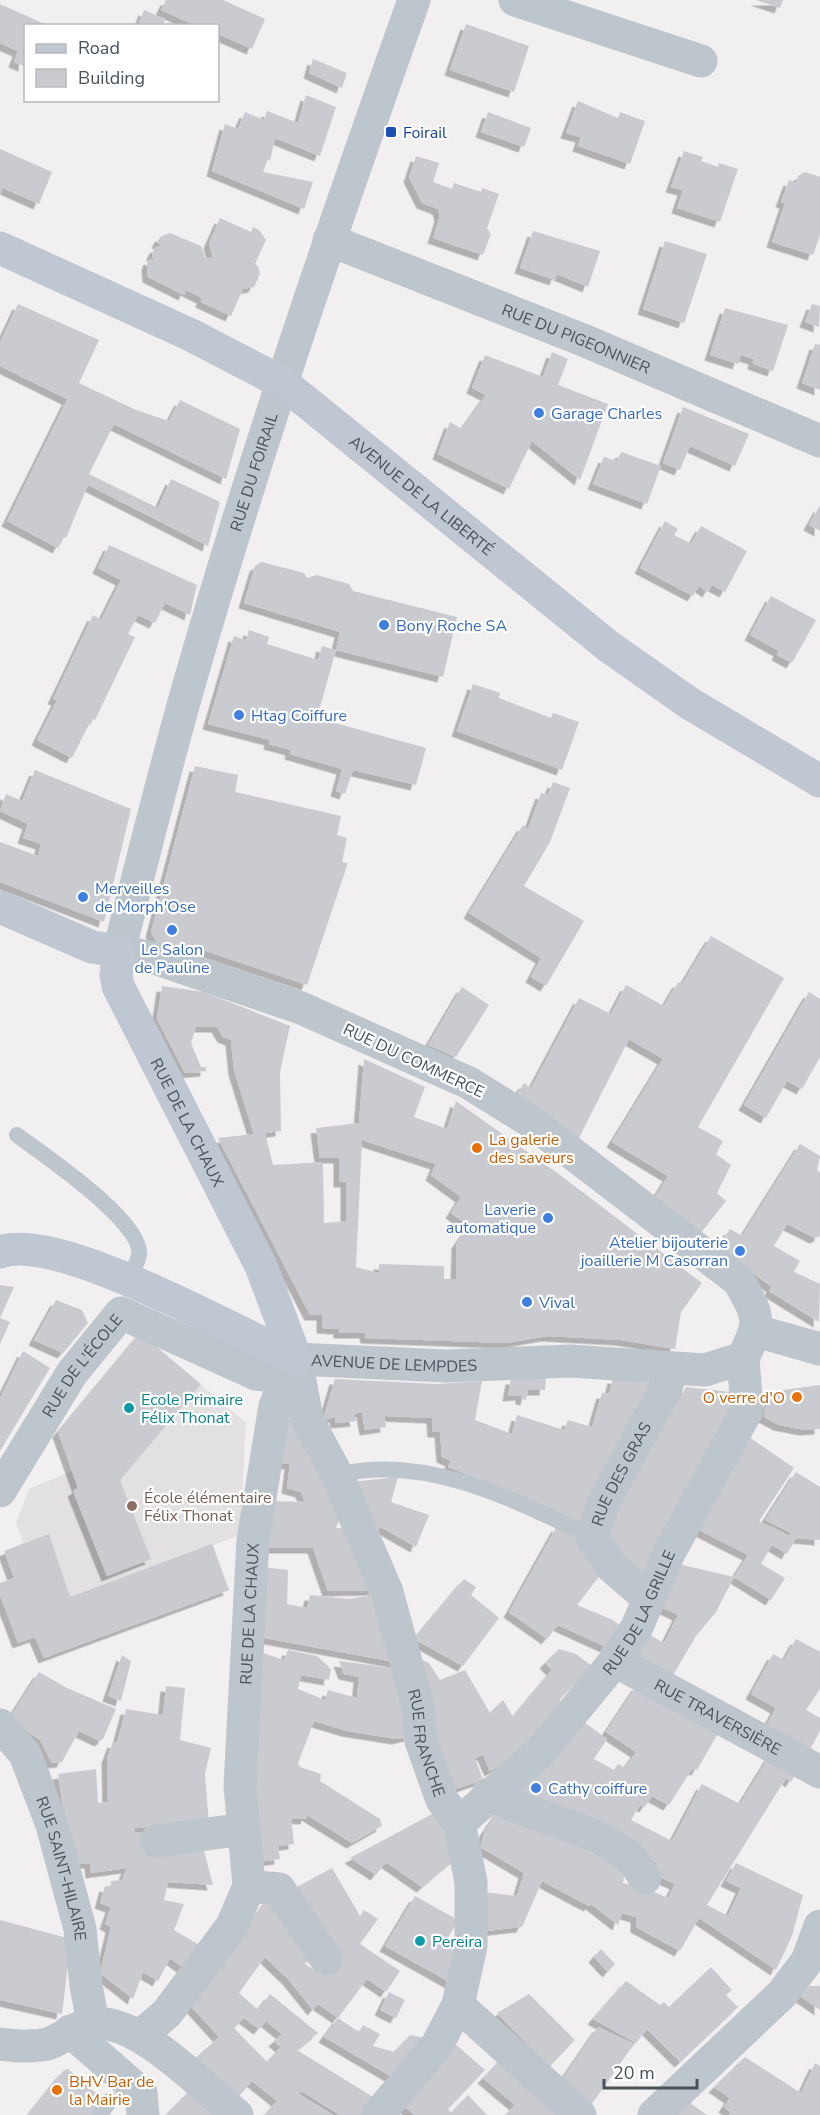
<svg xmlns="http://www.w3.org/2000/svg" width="820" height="2115" font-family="'Nunito Sans',sans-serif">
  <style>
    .education { fill: #e2e0e0 }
    .building { fill: #c9cbd1; fill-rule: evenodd; filter: url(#shadow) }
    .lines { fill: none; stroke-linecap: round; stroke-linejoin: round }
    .lane { stroke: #bec6cd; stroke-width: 16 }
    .street { stroke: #bec6cd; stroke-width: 33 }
    .secondary { stroke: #bec7d2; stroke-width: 33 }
    .transit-dot { fill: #1a4fb4; stroke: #fff; stroke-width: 2 }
    .shop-dot { fill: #3f7fe0; stroke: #fff; stroke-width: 2 }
    .food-dot { fill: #e8710a; stroke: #fff; stroke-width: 2 }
    .culture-dot { fill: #0f9aa8; stroke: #fff; stroke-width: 2 }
    .education-dot { fill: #8d6e63; stroke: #fff; stroke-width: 2 }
    .labels { text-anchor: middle; stroke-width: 4.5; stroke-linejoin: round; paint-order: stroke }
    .transit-label { font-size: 16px; fill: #164399; stroke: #fff; text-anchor: start }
    .street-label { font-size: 16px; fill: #48525b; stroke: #fff }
    .shop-label { font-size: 16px; fill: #366cbe; stroke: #fff; text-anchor: start }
    .food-label { font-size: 16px; fill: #c56008; stroke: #fff; text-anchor: start }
    .culture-label { font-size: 16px; fill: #0d838f; stroke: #fff; text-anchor: start }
    .education-label { font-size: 16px; fill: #785e54; stroke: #fff; text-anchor: start }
  </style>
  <defs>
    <filter id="shadow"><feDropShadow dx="-5.5" dy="5.5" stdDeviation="0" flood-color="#0004"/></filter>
  </defs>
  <rect width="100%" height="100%" fill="#f1efef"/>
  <path class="education" d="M140,1333L246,1423L240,1535L213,1545L229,1590L44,1658L35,1637L18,1643L0,1595V1583L14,1578L4,1551L23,1543L16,1523L29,1489L72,1471L58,1432Z"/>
  <path class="building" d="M166,0H223L265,19L252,49L218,34V26H197L161,10Z
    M756,0H783L780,8Z
    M0,4L49,26H26L24,66L14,62L18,51L0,43Z
    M144,10L165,19L163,26L139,23Z
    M466,24L529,46L514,92L450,70Z
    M313,59L347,73L342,88L309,73Z
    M306,95L336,107L320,156L275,138L270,161L268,159L263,172L313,182L304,209L212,171L225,124L238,129L245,112L264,120L267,111L298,123Z
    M578,101L618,118L620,112L645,121L630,164L578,146L581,137L566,133Z
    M488,112L531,128L524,147L481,132Z
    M0,149L52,172L39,204L3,188L0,195Z
    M684,151L703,157L701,161L718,167L719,163L738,169L720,222L677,208L683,190L671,187Z
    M416,156L439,163L433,182L452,189L454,183L481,192L482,188L499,194L487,228L491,234L483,255L433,238L440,216L438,209L422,203L409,177Z
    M805,172L820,177V235L813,255L772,242L785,203L781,202L789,180L796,183L798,176Z
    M220,218L251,232L253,227L259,230L266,240L255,264L258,266L260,274L254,287L243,289L231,316L201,302L202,298L186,290L184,295L148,277L147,265L149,259L154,261L152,254L155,248L162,245L157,243L160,237L170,233L201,246L206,259L213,257L209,243Z
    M533,231L600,251L588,287L557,274L555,280L520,268Z
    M665,241L707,254L684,323L643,309Z
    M18,304L99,340L79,383L136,410L169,421L180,400L240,429L226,479L114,424L89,474L158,508L171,479L220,502L208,546L88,485L66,538L64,537L58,548L7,521L67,400L71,401L0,366V342Z
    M812,304L820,306L819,327L805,322Z
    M725,308L788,325L773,371L753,364L754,359L741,355L738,364L710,355Z
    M815,344L820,345V390L802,383Z
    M552,352L568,359L558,385L608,404L580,480L532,441L509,489L438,454L450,422L462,429L486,395L472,388L485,355L543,377Z
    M683,407L749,434L735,466L690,446L680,470L663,463Z
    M621,452L661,466L647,504L593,484L604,457L617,461Z
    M820,505V531L809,525Z
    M665,521L678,529L674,535L691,544L701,526L747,551L725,592L712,585L708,592L699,586L693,596L640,568Z
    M109,545L197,585L190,615L165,603L155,623L138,615L128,634L135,637L95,720L92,718L72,758L37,740L57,700L53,699L93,615L101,620L121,580L98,568Z
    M262,562L304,573L307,578L317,575L349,584L353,591L457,617L443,677L336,650L317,718L426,748L416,785L353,770L345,794L336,791L342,769L290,754L291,750L269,744L270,740L208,724L234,636L246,640L249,630L269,637L267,644L318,660L322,646L336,650L340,632L244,603L255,566Z
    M771,596L816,620L792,663L777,655L779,651L750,635Z
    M473,684L500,693L499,698L551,718L553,713L579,722L562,770L457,731Z
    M195,766L238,775L235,792L341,816L337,835L347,838L342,862L348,863L307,985L188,945L186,954L158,945L151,932Z
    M35,770L131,809L104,922L0,882V842L38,856L41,844L23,838L28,824L0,811L6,794L22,801Z
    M553,782L570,788L550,842L524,886L584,921L546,986L531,977L541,958L469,913L523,825L528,829L541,793L548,795Z
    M711,936L784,978L698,1127L723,1141L716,1154L731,1165L717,1193L726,1201L700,1234L654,1199L668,1176L612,1142L663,1059L629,1039L578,1140L516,1096L524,1083L531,1088L579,998L611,1014L626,985L664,1006L678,982L682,984Z
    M162,986L204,992L290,1026L280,1072L281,1131L265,1133L273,1165L323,1162L324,1223L346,1221V1182H339V1158H320L316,1128L359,1123L364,1059L425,1087L414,1117L447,1129L456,1101L564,1178L702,1283L681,1312L675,1349L621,1340L547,1336L506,1343L366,1338L365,1333H339V1329L322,1328V1315H310L218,1138L254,1134L234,1070L231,1040L223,1037L217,1027H196L191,1043L201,1067H206V1071L185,1073L157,1019ZM362,1140L436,1164L431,1175L461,1197L451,1213L469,1226L457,1243L456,1279H444V1266L379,1264V1273L356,1267Z
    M462,987L489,1005L456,1057L428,1045Z
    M809,992L820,999V1057L802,1089L787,1081L766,1118L744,1105Z
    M800,1144L820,1156L817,1171L820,1172V1236L815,1238L787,1224L774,1246L800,1261L794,1272L820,1284L819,1322L769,1291L772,1287L718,1247L730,1229L742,1236Z
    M0,1285L14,1287L0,1318L10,1322L0,1344Z
    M56,1300L82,1310L88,1323L63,1353L34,1340Z
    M140,1333L201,1384L120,1480L151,1559L107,1576L73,1491L78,1488L58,1432Z
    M23,1351L50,1368L0,1451V1398Z
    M546,1377L545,1390H528L526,1400L521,1399V1395L508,1396L511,1379Z
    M613,1378L653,1384L586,1526L553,1509L448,1467L451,1461L442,1457L440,1432H433L432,1418L386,1416L383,1406L386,1427L365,1430L362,1412L354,1414L356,1421L336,1423L335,1417L326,1420L324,1416L335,1379L437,1384L482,1381L475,1420L512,1434L517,1415L564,1430L568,1420L592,1427L602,1393L609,1394Z
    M820,1385V1429L805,1430L779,1425L764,1417V1411L775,1391Z
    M686,1387L731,1392L739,1405L646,1578L600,1537Z
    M283,1420H297L342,1513L336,1528H348L376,1590L328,1591L313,1548H265L268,1501L305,1502L301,1492L287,1488L290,1464L273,1463Z
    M749,1437L794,1468L759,1521L790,1536L791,1533L765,1520L796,1472L820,1487V1540L796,1538L787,1554L772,1545L761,1564L785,1578L771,1600L734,1577L748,1555L695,1528Z
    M398,1477L391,1502L429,1515L416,1547L381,1527L375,1532L351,1482Z
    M557,1526L585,1540L605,1569L577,1605L613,1620L620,1626L606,1647L558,1625L547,1639L509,1612Z
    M49,1534L70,1597L212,1544L229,1590L44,1658L35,1637L18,1643L0,1595V1583L14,1578L4,1551Z
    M674,1563L734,1577L716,1612L696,1636L672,1677L635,1655L648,1634L664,1643L678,1615L655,1604Z
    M262,1567L288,1570L287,1604L307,1608L310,1595L349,1599L378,1594L400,1663L259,1637Z
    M464,1579L476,1587L471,1595L499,1618L463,1666L414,1639Z
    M796,1639L820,1652V1689L806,1710L820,1718V1731L808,1753L765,1728L776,1708L751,1694L773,1654L784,1660Z
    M559,1649L576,1654L592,1666L559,1700L566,1706L517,1755L490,1771L483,1755L475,1758L482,1777L479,1781L453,1790L425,1703L421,1659L429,1663L440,1680L465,1670L490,1713L503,1700L513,1717L552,1670L545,1663Z
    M288,1650L317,1656L331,1669L329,1680L301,1675L298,1689L325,1700L328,1690L357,1698L359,1677L344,1674L339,1661L401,1669L410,1736L397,1739L347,1731L314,1721L298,1763L300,1767L321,1774L320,1781L380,1819L382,1826L352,1843L307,1815L306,1819L291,1818L294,1844L278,1846L280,1859L258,1862L253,1815L257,1651L284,1660Z
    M122,1655L131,1661L121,1701L108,1696Z
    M39,1672L67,1688L116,1709L103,1739L100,1741L79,1731L62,1762L52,1763L40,1740L9,1719Z
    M637,1685L720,1730L697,1770L692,1769L669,1805L652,1796L645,1807L640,1805L631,1820L672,1841L702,1784L740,1804L770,1755L797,1772L791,1782L786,1778L707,1905L728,1916L741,1888L726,1881L736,1863L803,1895L792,1936L776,1970L699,1918L680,1951L636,1927V1917L622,1913L618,1925L591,1904L589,1906L542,1881L522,1927L486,1931L484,1892L517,1896L524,1873L480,1847L485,1831L499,1810L625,1869L623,1883L645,1888L668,1898L675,1884L652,1873L657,1863L514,1795L580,1719L607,1739L594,1759L614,1770L618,1764L625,1768L636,1752L606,1732Z
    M166,1686L185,1688L180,1740L211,1748L205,1773L209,1825L135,1828L134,1832L202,1843L213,1885L168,1882L164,1900L184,1904L174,1930L204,1948L189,1972L170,1958L158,1981L143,1972L133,1999L100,1973L111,1927L105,1924L111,1907L100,1903L105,1886L111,1888V1881L122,1880L127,1868L91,1873L90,1863L75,1864L71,1861L58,1774L96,1769L98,1803L108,1802L107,1758L113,1742L117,1743L126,1709L163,1715Z
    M436,1812L456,1858L422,1887L386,1862L376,1875L350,1858Z
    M332,1868L360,1916L364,1910L378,1919L360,1944L403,1973L400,1971L386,1992L367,1979L338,2018L318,2004L313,2010L288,1979L265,1957L239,1993L258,2010L270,1994L318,2033L297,2050L373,2097L362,2115H340L301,2091L299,2094L333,2115H265L277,2101L252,2081L236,2100L191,2062L219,2037L190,2005L269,1898L314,1955L304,1963L322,1976L335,1959L295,1888ZM244,2018L259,2029L266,2021L282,2034L274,2041L281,2047L267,2062L234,2028Z
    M415,1896L458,1920L448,1938L457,1944L451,1983L385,1946Z
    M0,1920L71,1939L62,2014L0,2000Z
    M601,1949L615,1964L608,1972L594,1957Z
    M711,1967L732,1990L726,1995L738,2007L680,2062L647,2029L636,2043L593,2019L626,1981L660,2005L664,2002L669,2007Z
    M809,1986H820V2010L800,1996Z
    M389,1992L405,2000L396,2018L380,2010Z
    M529,1994L575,2040L549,2067L497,2013Z
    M338,2018L359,2032L363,2025L380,2034L373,2046L394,2052L410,2035L426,2038L392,2077L324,2037Z
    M598,2027L634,2044L589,2108L562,2079Z
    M453,2042L485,2070L448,2109L451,2113L468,2095L487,2115H415L401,2104Z
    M745,2057L801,2093L815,2063L820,2066V2115H729L731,2112L724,2107L730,2098L714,2087Z
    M502,2058L567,2115H506L515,2105L483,2078Z
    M68,2069L102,2098L93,2115H28L64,2070Z
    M188,2092L216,2115H166Z
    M689,2102L707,2115H677Z"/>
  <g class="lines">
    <path class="lane" d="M17,1135C42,1154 144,1222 139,1255C138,1262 131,1273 127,1280
      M337,1475C425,1453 515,1500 592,1537
      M100,2115L110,2100"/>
    <g class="street">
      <path d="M515,0L701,61"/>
      <path id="s1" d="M329,240L583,340L820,441"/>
      <path d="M756,1331L820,1349"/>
      <path id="s2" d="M296,1359L307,1419L337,1475L387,1592L418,1706L421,1741L442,1800L459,1823L471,1882V1946L458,2005L437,2045L378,2115"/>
      <path id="s3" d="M0,1491L72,1373L121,1313L256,1374L265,1375L296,1359L445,1366L570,1361L705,1370L743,1358C762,1319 759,1318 739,1281L530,1121L469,1083L301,1008L157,959L119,951C141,866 162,780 186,695C253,460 332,230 414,0"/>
      <path id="s4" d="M648,1598L612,1567L592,1537L604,1502L667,1385L671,1369"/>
      <path id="s5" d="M615,1661L820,1772"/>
      <path id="s6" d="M0,1725L25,1754L52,1825L80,1929L86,1985L93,2023"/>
      <path d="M488,1794C533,1818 587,1825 628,1856C635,1861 640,1871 645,1878"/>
      <path id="s7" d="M459,1823L541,1751L615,1661L636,1629L669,1553L747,1410L743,1358"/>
      <path d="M156,1841L244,1829"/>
      <path d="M249,1886L279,1889L326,1959"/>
      <path d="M458,2005L580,2115"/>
      <path d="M70,2031L141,2093L143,2115"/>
      <path id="s8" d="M141,2035L167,2013L232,1926L249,1886L240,1786L253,1540L275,1406L296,1359"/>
      <path d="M0,2044C15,2046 35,2048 50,2043C65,2037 77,2026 92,2024C136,2016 204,2088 237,2115"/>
      <path d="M654,2115L782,1994L807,1961L820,1926"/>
    </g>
    <g class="secondary">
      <path id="s9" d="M0,248L191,335L283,383L608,646L689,703L820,781"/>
      <path id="s10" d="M0,907L92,947L119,951L116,975L118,986L261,1266L296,1359"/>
      <path d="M0,1252C58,1231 236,1333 296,1359"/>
    </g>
  </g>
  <rect class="transit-dot" x="385" y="126" width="12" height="12" rx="3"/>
  <g class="shop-dot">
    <circle cx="539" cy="413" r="6"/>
    <circle cx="384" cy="625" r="6"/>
    <circle cx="239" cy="715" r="6"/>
    <circle cx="83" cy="897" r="6"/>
    <circle cx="172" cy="930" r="6"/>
    <circle cx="548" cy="1218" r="6"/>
    <circle cx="740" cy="1251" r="6"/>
    <circle cx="527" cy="1302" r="6"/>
    <circle cx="536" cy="1788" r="6"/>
  </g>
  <g class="food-dot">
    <circle cx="477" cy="1148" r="6"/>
    <circle cx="797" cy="1397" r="6"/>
    <circle cx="57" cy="2090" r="6"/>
  </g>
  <g class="culture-dot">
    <circle cx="129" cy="1408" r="6"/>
    <circle cx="420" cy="1941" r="6"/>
  </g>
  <circle class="education-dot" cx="132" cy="1506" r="6"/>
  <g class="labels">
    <g class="transit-label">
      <text x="403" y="138">Foirail</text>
    </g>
    <g class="street-label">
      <text dy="6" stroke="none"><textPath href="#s1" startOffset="266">RUE DU PIGEONNIER</textPath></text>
      <text dy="6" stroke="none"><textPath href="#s3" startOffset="2148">RUE DU FOIRAIL</textPath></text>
      <text dy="6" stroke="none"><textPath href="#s9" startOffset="492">AVENUE DE LA LIBERTÉ</textPath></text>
      <text transform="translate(414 1060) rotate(25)" y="6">RUE DU COMMERCE</text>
      <text dy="6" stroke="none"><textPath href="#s10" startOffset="316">RUE DE LA CHAUX</textPath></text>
      <text dy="6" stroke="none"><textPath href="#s3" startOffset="506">AVENUE DE LEMPDES</textPath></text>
      <text dy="6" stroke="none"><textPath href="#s3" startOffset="150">RUE DE L'ÉCOLE</textPath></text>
      <text dy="6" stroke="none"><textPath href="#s4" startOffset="153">RUE DES GRAS</textPath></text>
      <text dy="6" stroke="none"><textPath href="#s7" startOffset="280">RUE DE LA GRILLE</textPath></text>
      <text dy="6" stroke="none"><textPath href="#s8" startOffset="459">RUE DE LA CHAUX</textPath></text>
      <text dy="6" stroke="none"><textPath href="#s5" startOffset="117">RUE TRAVERSIÈRE</textPath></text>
      <text dy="6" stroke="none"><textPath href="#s2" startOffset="408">RUE FRANCHE</textPath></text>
      <text dy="6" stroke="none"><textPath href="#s6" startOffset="159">RUE SAINT-HILAIRE</textPath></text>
    </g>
    <g class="shop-label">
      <text x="551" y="419">Garage Charles</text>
      <text x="396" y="631">Bony Roche SA</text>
      <text x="251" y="721">Htag Coiffure</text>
      <text x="95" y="894">Merveilles<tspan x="95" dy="18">de Morph'Ose</tspan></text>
      <text x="172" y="955" text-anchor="middle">Le Salon<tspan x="172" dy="18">de Pauline</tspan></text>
      <text x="536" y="1215" text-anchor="end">Laverie<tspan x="536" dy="18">automatique</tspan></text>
      <text x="728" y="1248" text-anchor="end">Atelier bijouterie<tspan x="728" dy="18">joaillerie M Casorran</tspan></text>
      <text x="539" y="1308">Vival</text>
      <text x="548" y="1794">Cathy coiffure</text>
    </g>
    <g class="food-label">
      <text x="489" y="1145">La galerie<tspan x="489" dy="18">des saveurs</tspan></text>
      <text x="785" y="1403" text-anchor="end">O verre d'O</text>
      <text x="69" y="2087">BHV Bar de<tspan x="69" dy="18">la Mairie</tspan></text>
    </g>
    <g class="culture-label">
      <text x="141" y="1405">Ecole Primaire<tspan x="141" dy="18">Félix Thonat</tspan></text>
      <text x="432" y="1947">Pereira</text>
    </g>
    <g class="education-label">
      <text x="144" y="1503">École élémentaire<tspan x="144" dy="18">Félix Thonat</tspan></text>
    </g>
  </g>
  <rect x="24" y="24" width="195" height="78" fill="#ffffff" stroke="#b6babd" stroke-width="1.5"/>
  <rect x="36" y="44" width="30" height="9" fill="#bec7d2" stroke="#b6babd" stroke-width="1.5"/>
  <text x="78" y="54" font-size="18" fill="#48525b">Road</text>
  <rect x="36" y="69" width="30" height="18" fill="#c9cbd1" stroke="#b6babd" stroke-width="1.5"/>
  <text x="78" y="84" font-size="18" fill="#48525b">Building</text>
  <path d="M604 2079v9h93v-9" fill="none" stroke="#48525b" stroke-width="3"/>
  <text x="613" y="2079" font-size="18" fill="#48525b" stroke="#ffffff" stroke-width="4.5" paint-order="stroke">20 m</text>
</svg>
